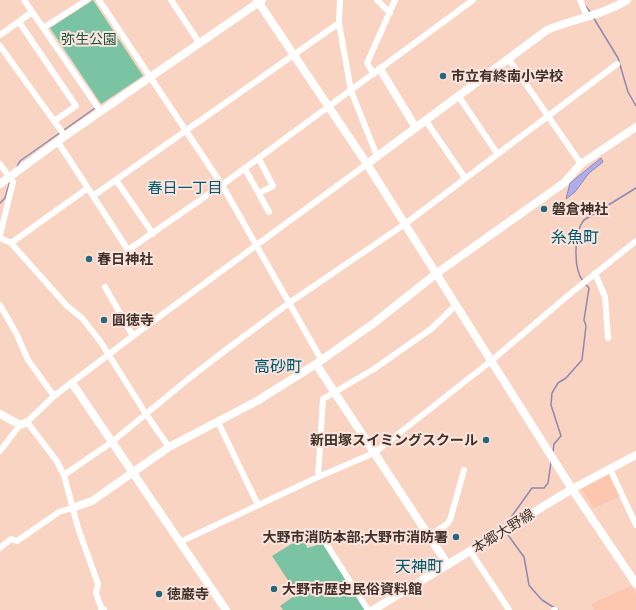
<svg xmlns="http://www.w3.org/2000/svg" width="636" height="610" font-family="'Exo 2','Noto Sans JP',sans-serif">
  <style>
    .built { fill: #fcc6af }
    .green { fill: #7ac4a4 }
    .water { fill: #afaeed; stroke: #8f88b2 }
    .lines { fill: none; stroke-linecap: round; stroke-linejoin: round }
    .stream { stroke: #8f88b2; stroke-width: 1.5 }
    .street { stroke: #fff; stroke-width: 6 }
    .secondary { stroke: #fff; stroke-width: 8 }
    .poi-dot { fill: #28667c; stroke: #f9e5dd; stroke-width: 1.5 }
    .labels { text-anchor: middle; stroke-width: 4; stroke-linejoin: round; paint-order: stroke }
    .park-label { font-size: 14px; fill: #1b553f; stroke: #f9e5dd }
    .poi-label { font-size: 14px; font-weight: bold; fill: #433129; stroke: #f9e5dd; text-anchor: start }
    .street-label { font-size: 14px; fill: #433129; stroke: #f9e5dd }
    .neighbourhood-label { font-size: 15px; fill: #01576f; stroke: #f9e5dd }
    .quarter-label { font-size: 16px; fill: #01576f; stroke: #f9e5dd }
  </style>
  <rect width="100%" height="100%" fill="#f9d4c3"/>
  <path class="built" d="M610,473L620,496L594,508L581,489Z
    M631,586L636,594V610H594L591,604Z"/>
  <path class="green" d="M93,0L143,76L101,104L50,28Z
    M304,536L307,548L324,543L331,557L366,610H283L280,606L297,594L272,556Z"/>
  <path class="water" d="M601,158L603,162L589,173L575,192L566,199L570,183Z"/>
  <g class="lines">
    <path class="stream" d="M585,5L590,12
      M593,17L618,58L628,92L636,106
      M64,130L95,108
      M17,167L20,161L61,132
      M0,203L5,198L10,181
      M583,281C573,269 574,232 584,220L636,188
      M553,452L554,444L561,436L551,405L552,393L558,383L566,378L582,360L586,326L584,320L589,288L585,284
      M509,524V520L532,488H544L548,483L551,462
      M508,531V535L524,557L529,585L533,590L542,600L558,610"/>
    <path class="street" d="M24,0L101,112
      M99,0L222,185L321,359
      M171,0L200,44
      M340,0L339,23L351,91L377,156
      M377,0L390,13
      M580,0L587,16
      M19,22L76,106L54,121
      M43,28L87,0
      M0,35L32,12
      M0,46L65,136
      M508,58L581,164
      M374,74L367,63L395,0
      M459,97L497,153
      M426,121L465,178
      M58,142L128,250L222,185L473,0
      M259,159L273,186L259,193
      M0,164L13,182L0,235
      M245,169L269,212
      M116,180L153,234
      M93,196L339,23
      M0,238L11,243L67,306L82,318L100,341L146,414L169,447
      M11,243L88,188
      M595,273L605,297L608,338
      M105,287L133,336
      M0,305L16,333L28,360L54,396
      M218,422L258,505
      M0,451L20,425
      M610,469L636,525
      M64,475L112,442L192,376L227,349L289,303L405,224L617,64
      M318,477L323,399L374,369L431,329L456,305
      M429,536L447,524L450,520L464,470
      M180,542L318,477L374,453L491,361L571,293L636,241
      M325,542L368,610
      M0,548L11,539L17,541L59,512L72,508
      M470,551L509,610
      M102,610L96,593L98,584L78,528L64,475L56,460L27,422L54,396L133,336L367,164
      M554,610H555"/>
    <path class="secondary" d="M257,0L367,164L572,489L636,584
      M380,69L416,128
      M367,164L547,30C573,19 603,15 627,0
      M0,184L65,136L262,0
      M316,364L448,565
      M72,383L226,610
      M0,414L20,425L27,422
      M72,508L92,501L169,447L257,401L316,364L374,323L437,273L564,183L581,164L636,127
      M102,610H103
      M373,610L572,489L636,455"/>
  </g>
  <g class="poi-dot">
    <circle cx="443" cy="76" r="4"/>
    <circle cx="544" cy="209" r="4"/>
    <circle cx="89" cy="259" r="4"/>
    <circle cx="104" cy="320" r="4"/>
    <circle cx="486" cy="440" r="4"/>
    <circle cx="456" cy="537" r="4"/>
    <circle cx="274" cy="589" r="4"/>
    <circle cx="159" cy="594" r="4"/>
  </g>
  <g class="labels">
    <g class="park-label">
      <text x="89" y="44">弥生公園</text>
    </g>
    <g class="poi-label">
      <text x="451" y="81">市立有終南小学校</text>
      <text x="552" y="214">磐倉神社</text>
      <text x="97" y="264">春日神社</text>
      <text x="112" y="325">圓徳寺</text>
      <text x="478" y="445" text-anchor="end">新田塚スイミングスクール</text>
      <text x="448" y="542" text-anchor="end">大野市消防本部;大野市消防署</text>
      <text x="282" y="594">大野市歴史民俗資料館</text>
      <text x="167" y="599">徳巌寺</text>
    </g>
    <g class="street-label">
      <text transform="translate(503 531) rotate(-32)" y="5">本郷大野線</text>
    </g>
    <g class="neighbourhood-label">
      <text x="185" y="193">春日一丁目</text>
    </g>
    <g class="quarter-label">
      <text x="575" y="243">糸魚町</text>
      <text x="278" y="372">高砂町</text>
      <text x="419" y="572">天神町</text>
    </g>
  </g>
</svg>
